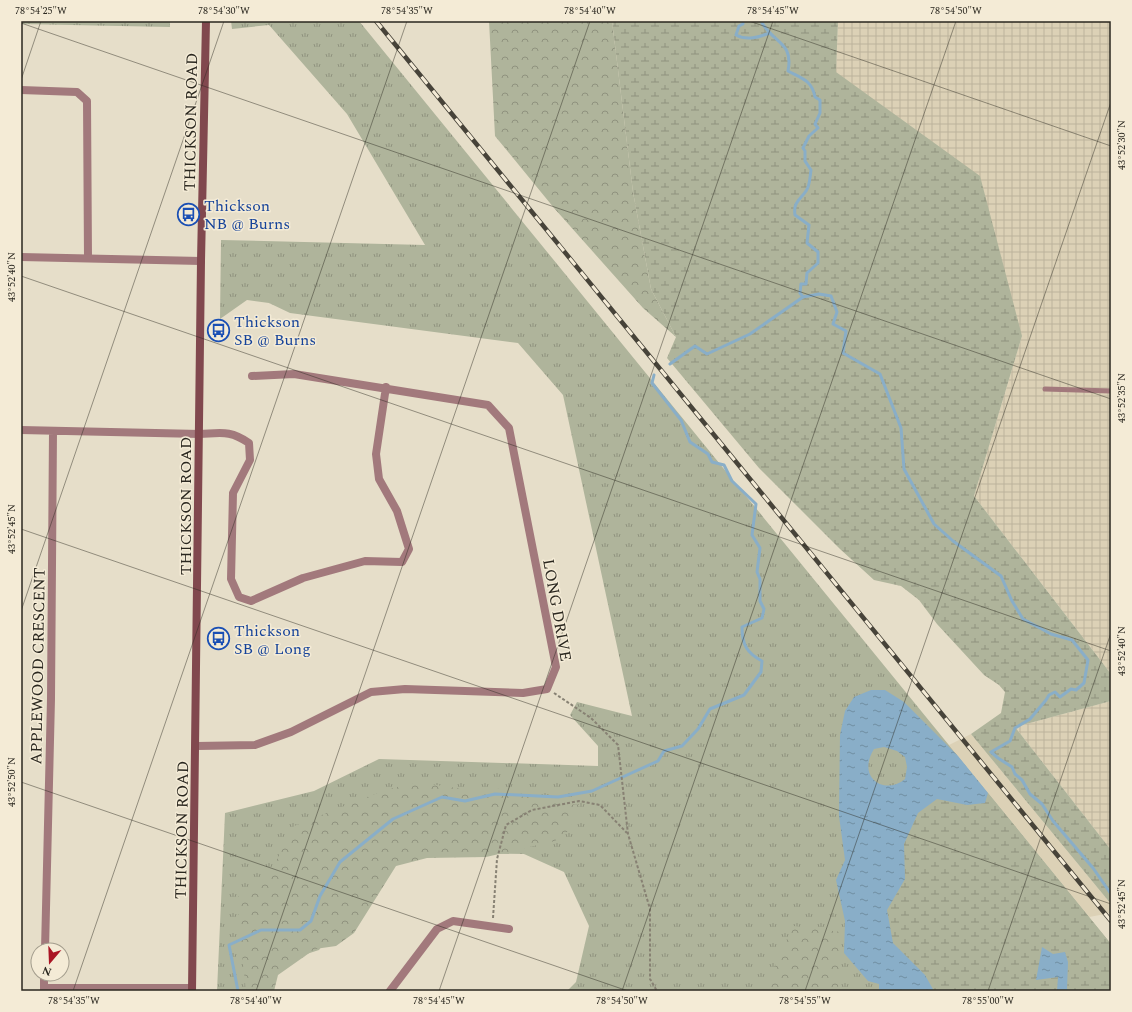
<svg xmlns="http://www.w3.org/2000/svg" width="1132" height="1012" font-family="Spectral,serif">
  <style>
    .built { fill: #dcd1b6 }
    .industrial { fill: url(#industrial-grid) }
    .grass { fill: url(#grass-tufts) }
    .forest { fill: url(#forest-crowns) }
    .wetland { fill: url(#wetland-marsh) }
    .water { fill: url(#water-ripples); fill-rule: evenodd }
    .lines { fill: none; stroke-linecap: round; stroke-linejoin: round }
    .stream { stroke: #89aec8; stroke-width: 3 }
    .path { stroke: #878173; stroke-width: 2; stroke-dasharray: 3 2; stroke-linecap: butt }
    .service { stroke: #a2797c; stroke-width: 5 }
    .minor { stroke: #a2797c; stroke-width: 8 }
    .tertiary { stroke: #a2797c; stroke-width: 8 }
    .secondary { stroke: #81484e; stroke-width: 8 }
    .rail-casing { stroke: #474339; stroke-width: 4.5 }
    .rail { stroke: #f4ebd6; stroke-width: 3; stroke-dasharray: 9; stroke-linecap: butt }
    .ticks { fill: none; stroke: #2a271f; stroke-width: 1; stroke-opacity: 0.45 }
    .labels { text-anchor: middle; stroke-width: 3; stroke-linejoin: round; paint-order: stroke }
    .street-label { font-size: 16px; fill: #2a271f; stroke: #f4ebd6 }
    .transit-label { font-size: 16px; fill: #164399; stroke: #f4ebd6; text-anchor: start }
    .neatline { fill: none; stroke: #2a271f; stroke-width: 1.5 }
    .ticks-label { font-size: 10px; text-anchor: middle; fill: #2a271f }
  </style>
  <defs>
    <pattern id="industrial-grid" width="8" height="8" patternUnits="userSpaceOnUse"><rect width="8" height="8" fill="#dcd1b6"/><path d="M0 4h8M4 0v8" fill="none" stroke="#bdb39c"/></pattern>
    <pattern id="grass-tufts" width="24" height="20" patternUnits="userSpaceOnUse"><rect width="24" height="20" fill="#afb49b"/><path d="M3 7l-1-3M5 7V3M7 7l1-3M15 17l-1-3M17 17v-4M19 17l1-3" fill="none" stroke="#8f927e"/></pattern>
    <pattern id="forest-crowns" width="20" height="18" patternUnits="userSpaceOnUse"><rect width="20" height="18" fill="#afb49b"/><path d="M2 6a3 3 0 1 1 6 0M12 15a3 3 0 1 1 6 0" fill="none" stroke="#8f927e"/></pattern>
    <pattern id="wetland-marsh" width="20" height="14" patternUnits="userSpaceOnUse"><rect width="20" height="14" fill="#afb49b"/><path d="M1 5h8M5 5V1M11 12h8M15 12V8" fill="none" stroke="#8f927e"/></pattern>
    <pattern id="water-ripples" width="26" height="14" patternUnits="userSpaceOnUse"><rect width="26" height="14" fill="#89aec8"/><path d="M2 4q2-2 4 0t4 0M15 11q2-2 4 0t4 0" fill="none" stroke="#708ea2"/></pattern>
  </defs>
  <rect width="100%" height="100%" fill="#e6dec9"/>
  <path class="built" d="M971,734L1111,904V913L1089,917L949,745Z"/>
  <path class="industrial" d="M838,21H1111V674L974,496L1022,336L836,72Z
    M1111,701V850L1015,727Z"/>
  <path class="grass" d="M21,21H170V27L21,24Z
    M231,21H359L1111,944V991H567L576,982L589,926L564,872L524,854L401,853L356,901L319,950L257,970L256,991H217L225,813L314,791L379,759L598,766V746L570,715L577,702L632,716L563,395L518,343L290,313L269,303L247,300L220,319L221,240L425,245L347,114L269,25L232,29Z"/>
  <path class="forest" d="M489,21H612L633,192L651,289L676,337L643,308L554,208L495,136Z
    M417,782L483,792L502,788L556,803L580,805L568,831L555,841L486,857L427,858L396,866L354,933L336,946L315,949L278,975L274,991H246L238,918V891L265,883L294,826L385,790Z
    M793,926L841,932L838,991H763Z"/>
  <path class="wetland" d="M612,21H838L836,72L980,176L1022,336L974,496L1111,674V701L1015,727L1111,850V904L971,734L1001,713L1005,692L999,685L984,675L937,624L919,600L901,586L874,580L840,549L759,468L667,358L676,337L651,289L633,192Z
    M988,793L1111,944V991H1072L1067,989L1068,962L1065,952L1053,955L1036,980L1058,977L1057,991H934L925,975L892,943L887,910L905,879L904,844L918,813L937,799L967,805L985,803Z"/>
  <path class="water" d="M871,690H885L904,702L958,756L988,793L985,803L967,805L937,799L918,813L904,844L905,879L887,910L893,943L925,975L934,991H879V984L868,981L844,953L845,921L836,880L845,860L839,816L840,735L845,711L854,697ZM884,747L897,751L905,757L907,767L905,779C885,796 856,778 874,749Z
    M1042,947L1053,954L1065,952L1068,962L1067,989L1072,991H1057L1058,977L1036,980Z"/>
  <g class="lines">
    <path class="stream" d="M743,21V24L739,26L736,35C747,41 759,37 770,33
      M761,21C772,43 794,41 788,71C801,78 812,80 815,97L820,100V113L815,124L818,128L809,136L803,148L805,151V161L811,170C810,176 810,186 806,191C800,200 793,202 795,215L809,225L807,243L818,252V263L807,273L806,284H801L800,293L803,297L819,294L831,296L837,312L833,324L846,331L843,353L880,374L901,428L904,469L934,524L953,541L1001,576L1012,601L1023,619L1051,634L1072,640L1088,660L1084,683L1076,690L1071,689L1060,697L1055,692L1049,695L1046,700L1030,719L1015,728L1010,741L991,752L998,758L1012,767L1015,774L1022,780L1030,794L1042,804L1053,821L1093,868L1111,894
      M670,364L695,346L707,354L750,334L803,297
      M238,991L229,945L261,930H300L311,921L320,896L340,862L393,819L442,797L465,801L495,794L558,797L592,791L658,761L664,751L682,746L698,729L710,709L744,695L761,672L762,661C747,653 742,645 742,627L762,618L764,609L760,601V579L757,572L760,548L752,535L756,504L732,481L724,465L712,462L708,454L690,442L681,420L652,383L654,375"/>
    <path class="path" d="M554,693L591,718L618,745L628,834L650,909V979L657,991
      M493,918L497,859L506,825L532,810L579,801L600,805L627,833"/>
    <path class="service" d="M1045,389L1111,391"/>
    <path class="minor" d="M21,90L77,92L87,101L88,258
      M21,430L200,434C222,433 230,430 249,443L250,460L233,493L231,579L239,597L251,601L303,578L365,561L402,562L409,549L397,511L379,479L376,454L386,387
      M197,746L255,745L291,732L371,692L405,689L523,693L547,689L556,667L509,428L488,405L294,374L252,376
      M45,950L51,699L53,431
      M44,988H192
      M44,991V974
      M390,991L437,929L453,921L509,929"/>
    <path class="tertiary" d="M21,257L201,261"/>
    <path class="secondary" d="M192,991L201,261L206,21"/>
    <defs>
      <path id="rail" d="M376,21L1111,921"/>
    </defs>
    <use href="#rail" class="rail-casing"/>
    <use href="#rail" class="rail"/>
  </g>
  <path class="ticks" d="M749,21L1111,146M21,23L1111,399M21,80L41,21M21,276L1111,651M21,529L1111,904M21,611L224,21M21,782L628,991M73,991L407,21M256,991L590,21M439,991L773,21M622,991L956,21M805,991L1111,102M988,991L1111,633"/>
  <defs>
    <symbol id="bus-ring" viewBox="-11 -11 22 22"><circle r="9.5" fill="#f4ebd6" stroke="#1a4fb4" stroke-width="1.5"/><path d="M-5-6H5V4H4V6H2V4H-2V6H-4V4H-5ZM-3.5-4V0h7V-4ZM-3.5 1.2v1.5H-2V1.2ZM2 1.2v1.5H3.5V1.2Z" fill="#1a4fb4"/></symbol>
  </defs>
  <g fill-rule="evenodd">
    <use href="#bus-ring" x="176" y="202" width="25" height="25"/>
    <use href="#bus-ring" x="206" y="318" width="25" height="25"/>
    <use href="#bus-ring" x="206" y="626" width="25" height="25"/>
  </g>
  <g class="labels">
    <g class="street-label">
      <text transform="translate(190 122) rotate(-89)" y="6">THICKSON ROAD</text>
      <text transform="translate(185 506) rotate(-90)" y="6">THICKSON ROAD</text>
      <text transform="translate(558 610) rotate(80)" y="6">LONG DRIVE</text>
      <text transform="translate(37 666) rotate(-89)" y="6">APPLEWOOD CRESCENT</text>
      <text transform="translate(181 830) rotate(-89)" y="6">THICKSON ROAD</text>
    </g>
    <g class="transit-label">
      <text x="204" y="211">Thickson<tspan x="204" dy="18">NB @ Burns</tspan></text>
      <text x="234" y="327">Thickson<tspan x="234" dy="18">SB @ Burns</tspan></text>
      <text x="234" y="636">Thickson<tspan x="234" dy="18">SB @ Long</tspan></text>
    </g>
  </g>
  <rect width="1132" height="1012" fill="none" stroke="#f4ebd6" stroke-width="44"/>
  <g transform="translate(50 962) rotate(199)"><circle r="19" fill="#f4ebd6" stroke="#a39d8d"/>
  <path d="M0-3L7 15L0 10L-7 15Z" fill="#aa1524"/>
  <text y="-6" font-size="11" font-weight="bold" text-anchor="middle" fill="#2a271f">N</text>
  </g>
  <rect x="22" y="22" width="1088" height="968" class="neatline"/>
  <g class="ticks-label">
    <text x="41" y="14">78°54'25"W</text>
    <text x="224" y="14">78°54'30"W</text>
    <text x="407" y="14">78°54'35"W</text>
    <text x="590" y="14">78°54'40"W</text>
    <text x="773" y="14">78°54'45"W</text>
    <text x="956" y="14">78°54'50"W</text>
    <text transform="translate(1121 145) rotate(-90)" y="4">43°52'30"N</text>
    <text transform="translate(11 277) rotate(-90)" y="4">43°52'40"N</text>
    <text transform="translate(1121 398) rotate(-90)" y="4">43°52'35"N</text>
    <text transform="translate(11 529) rotate(-90)" y="4">43°52'45"N</text>
    <text transform="translate(1121 651) rotate(-90)" y="4">43°52'40"N</text>
    <text transform="translate(11 782) rotate(-90)" y="4">43°52'50"N</text>
    <text transform="translate(1121 904) rotate(-90)" y="4">43°52'45"N</text>
    <text x="74" y="1004">78°54'35"W</text>
    <text x="256" y="1004">78°54'40"W</text>
    <text x="439" y="1004">78°54'45"W</text>
    <text x="622" y="1004">78°54'50"W</text>
    <text x="805" y="1004">78°54'55"W</text>
    <text x="988" y="1004">78°55'00"W</text>
  </g>
</svg>
